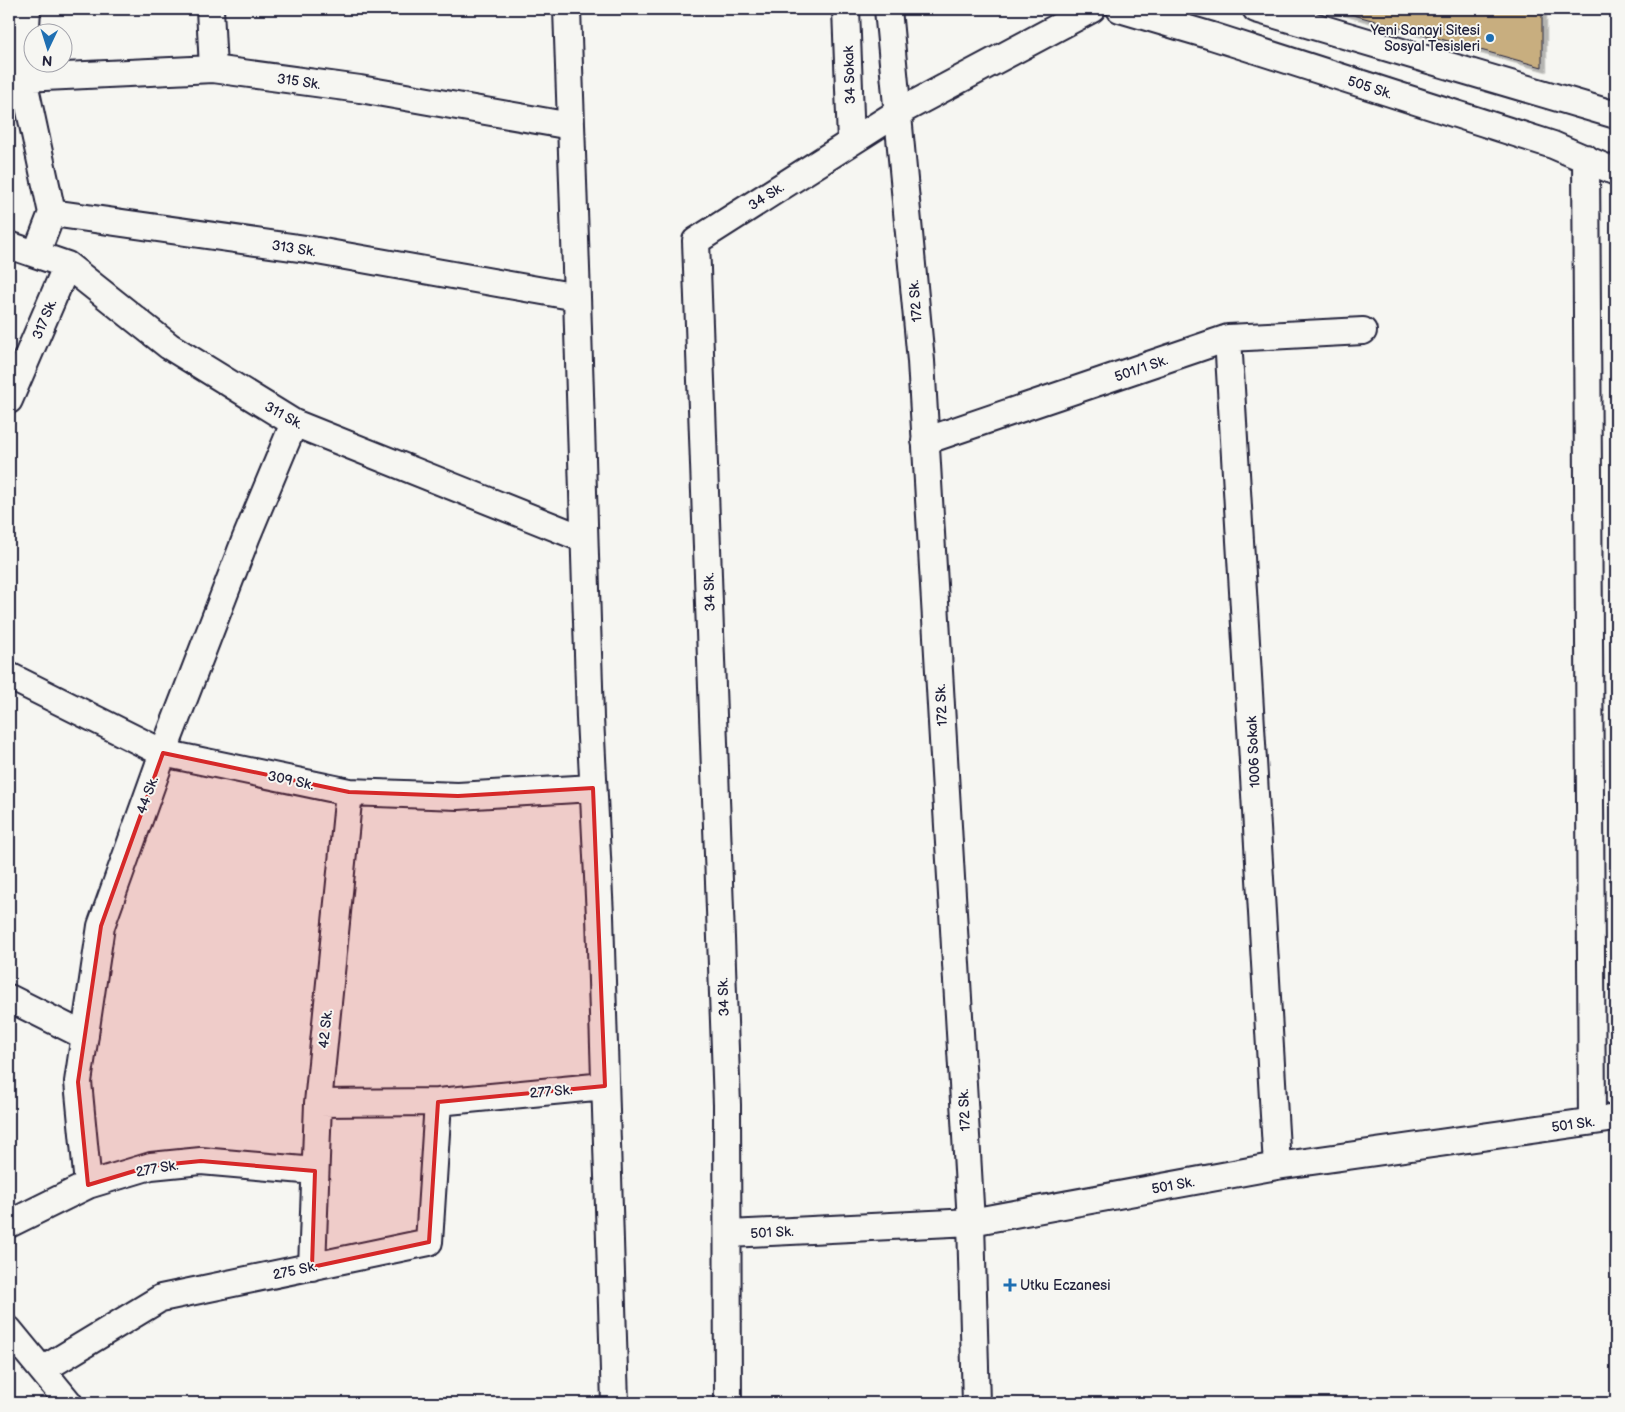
<svg xmlns="http://www.w3.org/2000/svg" width="1625" height="1412" font-family="'Balsamiq Sans',sans-serif">
  <style>
    .building { fill: #c8ae7f; stroke: #22223b; filter: url(#shadow) }
    .lines { fill: none; stroke-linecap: round; stroke-linejoin: round }
    .street-casing { stroke: #22223b; stroke-width: 30 }
    .street { stroke: #f6f6f2; stroke-width: 26 }
    .marked { fill: #d62828; fill-opacity: 0.2; stroke: #d62828; stroke-width: 4; stroke-linejoin: round }
    .poi-dot { fill: #1f6fb2; stroke: #f6f6f2; stroke-width: 2 }
    .labels { text-anchor: middle; stroke-width: 4; stroke-linejoin: round; paint-order: stroke }
    .poi-label { font-size: 14px; fill: #22223b; stroke: #f6f6f2; text-anchor: end }
    .street-label { font-size: 14px; fill: #22223b; stroke: #f6f6f2 }
  </style>
  <defs>
    <filter id="shadow"><feDropShadow dx="4.5" dy="4.5" stdDeviation="0" flood-color="#0004"/></filter>
  </defs>
  <rect width="100%" height="100%" fill="#f6f6f2"/>
  <filter id="ink" filterUnits="userSpaceOnUse"><feTurbulence type="fractalNoise" baseFrequency=".02" numOctaves="2"/><feDisplacementMap in="SourceGraphic" scale="10" xChannelSelector="R" yChannelSelector="G"/><feConvolveMatrix kernelMatrix="1 2 1 2 8 2 1 2 1" color-interpolation-filters="sRGB"/></filter>
  <g filter="url(#ink)">
    <path class="building" d="M1332,9H1542V67Z"/>
    <g class="lines">
      <defs>
        <path id="street" d="M27,9L23,78L52,213
          M210,9L213,69
          M567,9L577,297L590,718L600,916L615,1403
          M846,9L851,142
          M888,9L921,361L971,1222L976,1403
          M1120,9L1212,36L1553,145L1616,172
          M1256,9L1616,115
          M23,78L213,69L360,89L571,126
          M1586,158L1592,1121
          M9,245L67,265L169,346L294,423L584,539
          M36,254L52,213L306,249L577,297
          M1228,338L1277,1166
          M9,400L67,265
          M925,441L1228,338L1363,331
          M9,676L163,753L349,792L458,796L593,788
          M9,998L85,1036
          M318,1103L438,1102L605,1086
          M88,1185L78,1082L101,926L163,753L246,538L294,423
          M9,1224L88,1185L151,1166L201,1161L315,1171
          M729,1234L971,1222L1277,1166L1616,1118
          M312,1267L318,1103L349,792
          M9,1330L69,1403
          M42,1370L161,1298L429,1242L438,1102
          M728,1403L727,1105L696,241L897,113L1092,9"/>
      </defs>
      <use href="#street" class="street-casing"/>
      <use href="#street" class="street"/>
    </g>
  </g>
  <path class="marked" d="M163,753L349,792L458,796L593,788L605,1086L438,1102L429,1242L312,1267L315,1171L201,1161L151,1166L88,1185L78,1082L101,926Z"/>
  <g class="poi-dot">
    <circle cx="1490" cy="38" r="5"/>
    <path d="M1007.5 1277.5h5v5h5v5h-5v5h-5v-5h-5v-5h5z"/>
  </g>
  <g class="labels">
    <g class="poi-label">
      <text x="1480" y="35">Yeni Sanayi Sitesi<tspan x="1480" dy="16">Sosyal Tesisleri</tspan></text>
      <text x="1020" y="1290" text-anchor="start">Utku Eczanesi</text>
    </g>
    <g class="street-label">
      <text transform="translate(849 75) rotate(-92)" y="5">34 Sokak</text>
      <text transform="translate(299 81) rotate(8)" y="5">315 Sk.</text>
      <text transform="translate(1370 87) rotate(18)" y="5">505 Sk.</text>
      <text transform="translate(766 196) rotate(-33)" y="5">34 Sk.</text>
      <text transform="translate(294 248) rotate(9)" y="5">313 Sk.</text>
      <text transform="translate(915 301) rotate(-95)" y="5">172 Sk.</text>
      <text transform="translate(44 319) rotate(-67)" y="5">317 Sk.</text>
      <text transform="translate(1141 368) rotate(-19)" y="5">501/1 Sk.</text>
      <text transform="translate(284 415) rotate(29)" y="5">311 Sk.</text>
      <text transform="translate(709 592) rotate(-92)" y="5">34 Sk.</text>
      <text transform="translate(941 705) rotate(-93)" y="5">172 Sk.</text>
      <text transform="translate(1253 752) rotate(-93)" y="5">1006 Sokak</text>
      <text transform="translate(291 780) rotate(12)" y="5">309 Sk.</text>
      <text transform="translate(147 795) rotate(-70)" y="5">44 Sk.</text>
      <text transform="translate(723 997) rotate(-92)" y="5">34 Sk.</text>
      <text transform="translate(325 1029) rotate(-84)" y="5">42 Sk.</text>
      <text transform="translate(551 1091) rotate(-5)" y="5">277 Sk.</text>
      <text transform="translate(964 1110) rotate(-93)" y="5">172 Sk.</text>
      <text transform="translate(1573 1124) rotate(-8)" y="5">501 Sk.</text>
      <text transform="translate(157 1168) rotate(-10)" y="5">277 Sk.</text>
      <text transform="translate(1173 1185) rotate(-10)" y="5">501 Sk.</text>
      <text transform="translate(772 1232) rotate(-3)" y="5">501 Sk.</text>
      <text transform="translate(295 1270) rotate(-12)" y="5">275 Sk.</text>
    </g>
  </g>
  <rect width="1625" height="1412" fill="none" stroke="#f6f6f2" stroke-width="30"/>
  <rect x="15" y="15" width="1595" height="1382" fill="none" stroke="#22223b" stroke-width="2" filter="url(#ink)"/>
  <g transform="translate(48 48) rotate(184)"><circle r="24" fill="#f6f6f2" stroke="#a1a1a9"/>
  <path d="M0-4L9 19L0 12L-9 19Z" fill="#1f6fb2"/>
  <text y="-8" font-size="14" font-weight="bold" text-anchor="middle" fill="#22223b">N</text>
  </g>
</svg>
